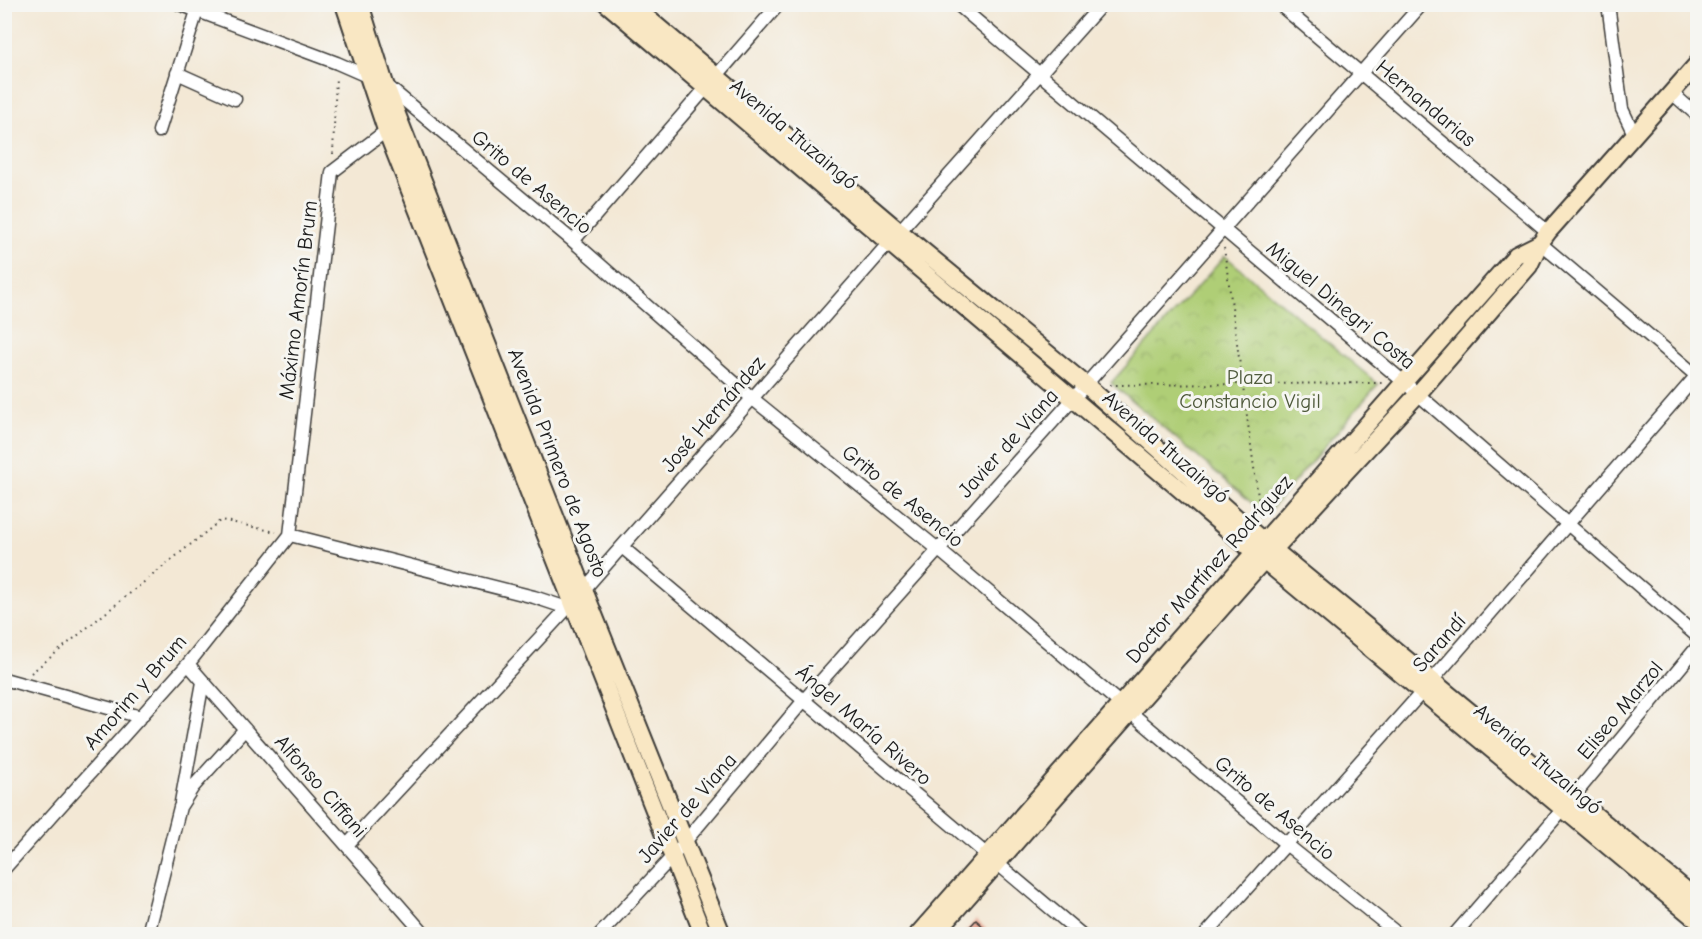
<svg xmlns="http://www.w3.org/2000/svg" width="1702" height="939" font-family="'Comic Neue',sans-serif">
  <style>
    .park { fill: url(#park-crowns); stroke: #667549; stroke-width: 1.5 }
    .building { fill: #e19681 }
    .lines { fill: none; stroke-linecap: round; stroke-linejoin: round }
    .street-casing { stroke: #3c3b38; stroke-width: 15 }
    .secondary-casing { stroke: #3c3b38; stroke-width: 20 }
    .path { stroke: #3c3b38; stroke-width: 2; stroke-dasharray: 1.5 4.5; stroke-linecap: butt }
    .street { stroke: #fff; stroke-width: 12 }
    .secondary { stroke: #f9e7c3; stroke-width: 16 }
    .labels { text-anchor: middle; stroke-width: 6; stroke-linejoin: round; paint-order: stroke }
    .street-label { font-size: 21px; fill: #1c1c1c; stroke: #f6f6f2 }
    .park-label { font-size: 21px; fill: #4f5a3c; stroke: #f6f6f2 }
  </style>
  <defs>
    <pattern id="park-crowns" width="20" height="18" patternUnits="userSpaceOnUse" patternTransform="scale(1.5)"><rect width="20" height="18" fill="#afce76"/><path d="M2 6a3 3 0 1 1 6 0M12 15a3 3 0 1 1 6 0" fill="none" stroke="#96b066"/></pattern>
  </defs>
  <rect width="100%" height="100%" fill="#f6f6f2"/>
  <filter id="ink" filterUnits="userSpaceOnUse"><feTurbulence type="fractalNoise" baseFrequency=".0167" numOctaves="2"/><feDisplacementMap in="SourceGraphic" scale="12" xChannelSelector="R" yChannelSelector="G"/><feConvolveMatrix kernelMatrix="1 2 1 2 8 2 1 2 1" color-interpolation-filters="sRGB"/></filter>
  <filter id="wash" filterUnits="userSpaceOnUse"><feTurbulence type="fractalNoise" baseFrequency=".008" numOctaves="4" result="noise"/><feDisplacementMap in="SourceGraphic" scale="24" xChannelSelector="R" yChannelSelector="G"/><feGaussianBlur stdDeviation="1.35" result="paint"/><feColorMatrix in="noise" values="0 0 0 0 0 0 0 0 0 0 0 0 0 0 0 0 0 1.4 0 .05"/><feComposite in="paint" operator="in"/></filter>
  <g filter="url(#wash)">
    <rect width="100%" height="100%" fill="#f3e8d5"/>
    <path class="park" d="M1225,256L1378,384L1266,515L1111,383Z"/>
    <g id="blocks">
      <path class="building" d="M976,920L986,929L981,934H963Z"/>
    </g>
  </g>
  <g filter="url(#ink)">
    <use href="#blocks" fill-opacity="0" stroke="#3c3b38" stroke-width="1.5"/>
    <g class="lines">
      <defs>
        <path id="street" d="M179,4L337,63L385,84L573,241L753,399L939,550L1286,844L1398,934
          M957,4L1405,383L1698,637
          M1279,4L1548,232
          M1608,4L1622,109L1634,134
          M177,73L235,99
          M1672,93L1698,116
          M159,131L197,11
          M573,241L779,4
          M1540,243L1698,377
          M290,535L332,172L391,127
          M290,535L534,597L567,608
          M622,547L1081,934
          M188,664L424,934
          M4,679L141,717
          M181,802L203,682
          M347,845L573,602L888,244L1102,4
          M4,869L188,664L290,535
          M148,934L180,807L193,787L245,729
          M600,934L673,856L805,699L1074,398L1422,4
          M1206,934L1422,692L1698,374
          M1455,934L1563,809L1698,646"/>
        <path id="secondary" d="M344,4L386,130L703,934
          M360,4L385,84L584,590L722,934
          M607,4L1254,552L1698,921
          M631,4L899,231L1086,385L1263,541L1698,900
          M918,934L1516,255L1540,243
          M935,934L1264,560L1417,395L1529,266L1540,243L1548,232L1698,63"/>
      </defs>
      <use href="#street" class="street-casing"/>
      <use href="#secondary" class="secondary-casing"/>
      <path class="path" d="M333,154L336,76
        M1224,248L1261,519
        M1110,385L1383,383
        M31,673L221,520L276,532"/>
      <use href="#street" class="street"/>
      <use href="#secondary" class="secondary"/>
    </g>
  </g>
  <g class="labels">
    <g class="street-label">
      <text transform="translate(1426 103) rotate(40)" y="7">Hernandarias</text>
      <text transform="translate(794 134) rotate(40)" y="7">Avenida Ituzaingó</text>
      <text transform="translate(532 182) rotate(40)" y="7">Grito de Asencio</text>
      <text transform="translate(298 300) rotate(-83)" y="7">Máximo Amorín Brum</text>
      <text transform="translate(1341 305) rotate(40)" y="7">Miguel Dinegri Costa</text>
      <text transform="translate(713 414) rotate(-49)" y="7">José Hernández</text>
      <text transform="translate(1008 443) rotate(-48)" y="7">Javier de Viana</text>
      <text transform="translate(1166 447) rotate(41)" y="7">Avenida Ituzaingó</text>
      <text transform="translate(558 463) rotate(69)" y="7">Avenida Primero de Agosto</text>
      <text transform="translate(903 496) rotate(39)" y="7">Grito de Asencio</text>
      <text transform="translate(1209 569) rotate(-49)" y="7">Doctor Martínez Rodríguez</text>
      <text transform="translate(1439 643) rotate(-49)" y="7">Sarandí</text>
      <text transform="translate(135 692) rotate(-49)" y="7">Amorim y Brum</text>
      <text transform="translate(1620 710) rotate(-50)" y="7">Eliseo Marzol</text>
      <text transform="translate(864 725) rotate(41)" y="7">Ángel María Rivero</text>
      <text transform="translate(1538 759) rotate(40)" y="7">Avenida Ituzaingó</text>
      <text transform="translate(321 786) rotate(49)" y="7">Alfonso Ciffani</text>
      <text transform="translate(687 808) rotate(-49)" y="7">Javier de Viana</text>
      <text transform="translate(1275 808) rotate(40)" y="7">Grito de Asencio</text>
    </g>
    <g class="park-label">
      <text x="1250" y="384">Plaza<tspan x="1250" dy="24">Constancio Vigil</tspan></text>
    </g>
  </g>
  <rect width="1702" height="939" fill="none" stroke="#f6f6f2" stroke-width="24"/>
</svg>
